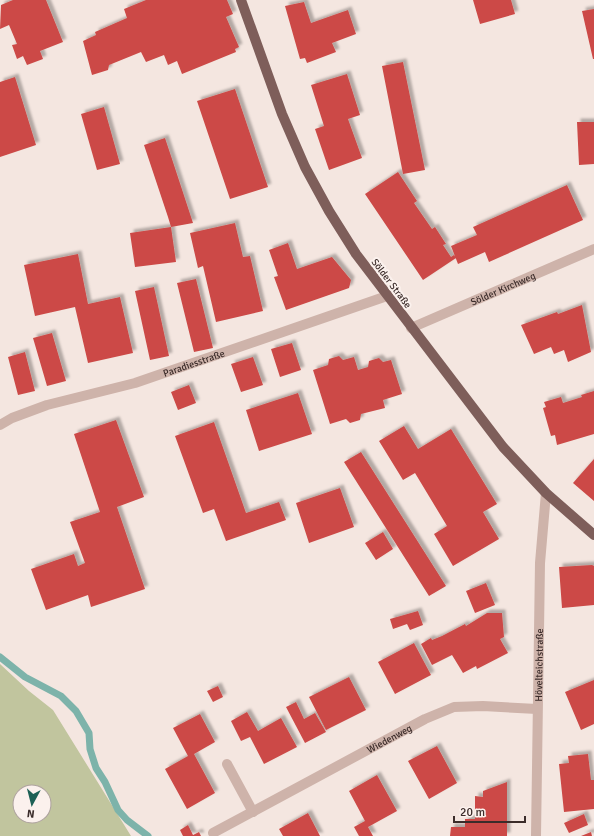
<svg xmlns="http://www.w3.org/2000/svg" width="594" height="836" font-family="Signika,sans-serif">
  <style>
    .green { fill: #c1c59e; fill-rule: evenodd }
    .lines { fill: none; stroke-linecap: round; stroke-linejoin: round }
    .stream { stroke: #7db3aa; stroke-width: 7 }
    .building { fill: #cc4946; filter: url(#shadow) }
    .minor { stroke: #ceb3aa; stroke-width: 10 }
    .major { stroke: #7e5e5a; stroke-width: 10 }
    .labels { text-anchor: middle; stroke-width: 4; stroke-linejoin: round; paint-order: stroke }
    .street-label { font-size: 10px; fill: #3b2c2a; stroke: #fbf1ed }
  </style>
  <defs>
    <filter id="shadow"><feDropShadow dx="3.5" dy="-3.5" stdDeviation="1" flood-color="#0004"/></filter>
  </defs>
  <rect width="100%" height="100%" fill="#f4e6e0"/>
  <path class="green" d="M0,664L29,691L53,710L131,836H0ZM20,792H44V816H20Z"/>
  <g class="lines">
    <path class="stream" d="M0,657L25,677L61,696L76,711L89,733L90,749L96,768L105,782L118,810L127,820L148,836"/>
  </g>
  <path class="building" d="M13,0H46L63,42L40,51L43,59L27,65L23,56L17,59L12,45L17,44L9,25L0,29L1,5Z
    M146,0H227L233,14L226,17L239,47L235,49L236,52L182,74L177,61L168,65L164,55L146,62L141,52L109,65L108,70L92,75L83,41L96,35L95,32L127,18L124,9Z
    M473,0H511L515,14L480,24Z
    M304,2L311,23L348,10L356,34L332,43L336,52L307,63L305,58L300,59L285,6Z
    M594,9V59H593L582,11Z
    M403,62L425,170L403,174L382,66Z
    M347,74L360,115L348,119L362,158L329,170L315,129L324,126L311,85Z
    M15,77L36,145L0,157V82Z
    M235,89L268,187L230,199L197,101Z
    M104,107L120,164L97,170L81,114Z
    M577,122H594V164L579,165Z
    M165,138L172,159L193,223L171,227L168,217L144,145Z
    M398,172L417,201L414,203L432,229L435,227L446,244L443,245L451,257L454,255L456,258L423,280L365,194Z
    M567,185L583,220L489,262L485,252L458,264L451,246L477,235L473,227Z
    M235,223L243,257L250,256L263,311L216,322L203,266L198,268L190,233Z
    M171,227L176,262L135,267L130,233Z
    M288,243L297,269L332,257L351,280L349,288L286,310L274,277L278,276L269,250Z
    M78,254L88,304L120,297L133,353L88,363L75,307L35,316L24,265Z
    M196,279L213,348L194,352L177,283Z
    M154,287L169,356L150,360L135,291Z
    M582,305L591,352L568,362L564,350L554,354L551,347L534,354L521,325L557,312L558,314Z
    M52,333L66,381L47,386L33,338Z
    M292,343L301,370L280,377L271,349Z
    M25,352L35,391L18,395L8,357Z
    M339,356L343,360L354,357L358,370L368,367L369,361L379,358L383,362L391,360L402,394L383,400L385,408L361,414L360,420L350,423L346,419L330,424L313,370L328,365L329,359Z
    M253,357L263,385L241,392L231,364Z
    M189,385L196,403L178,410L171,392Z
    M594,391V434L557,445L555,435L551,436L543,408L546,407L544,402L561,397L563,403L582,397L581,395Z
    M298,393L312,434L259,451L246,410Z
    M116,420L144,497L117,507L145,589L91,607L88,595L46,610L31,569L74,554L78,566L85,563L70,522L100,512L74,434Z
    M214,422L246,513L279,502L286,520L226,541L214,509L203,513L175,436Z
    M404,426L418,449L451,429L497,504L483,512L499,539L453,566L434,534L447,526L415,473L403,480L379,441Z
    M361,452L446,586L429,596L344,462Z
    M594,459V501L573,483Z
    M340,488L354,527L309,543L296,503Z
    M383,532L393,549L376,560L365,543Z
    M592,565L594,566V605L562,608L559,567Z
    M486,583L495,605L475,613L466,591Z
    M418,611L423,625L410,630L407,624L393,629L390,619Z
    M487,613H502L504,637L500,639L508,653L477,669L476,666L463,673L452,655L432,665L421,644L431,638L432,640L442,636L465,624L466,626Z
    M414,643L431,675L395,694L378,662Z
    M349,677L366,710L326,730L309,697Z
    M594,680V724L581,730L565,692Z
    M218,686L223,697L213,702L207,691Z
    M296,702L304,719L315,713L326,732L305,743L286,707Z
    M247,712L258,731L281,718L297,747L264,764L250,737L241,741L231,721Z
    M200,714L215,742L194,754L215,793L187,809L165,769L188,756L173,728Z
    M437,746L457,783L429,799L408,761Z
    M588,754L591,780H594V809L564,812L559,764L569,763L568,756Z
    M377,775L397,811L368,827L373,836H359L354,827L365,821L349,791Z
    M507,782V836H450L451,827H465V819H475V796L483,797V791Z
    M308,813L320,836H283L279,829Z
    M584,814L588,825L569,833L564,823Z
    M188,825L193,835L199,832L201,836H183L180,830Z
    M591,832L592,836H581Z"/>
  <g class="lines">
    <g class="minor">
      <path id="s1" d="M411,328L594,249"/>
      <path id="s2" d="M0,425L12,418L47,405L135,383L387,296"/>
      <path d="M227,764L253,812"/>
      <path id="s3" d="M213,833L425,719L454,707L483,706L537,709"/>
      <path id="s4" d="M536,836L540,563L546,493"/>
    </g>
    <path class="major" d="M241,0L282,114L305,167L329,211L356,254L503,447L546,493L594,535"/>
  </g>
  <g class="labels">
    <g class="street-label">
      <text transform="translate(392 283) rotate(53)" y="4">Sölder Straße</text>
      <text dy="4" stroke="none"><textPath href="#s1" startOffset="100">Sölder Kirchweg</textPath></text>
      <text dy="4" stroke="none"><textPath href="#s2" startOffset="204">Paradiesstraße</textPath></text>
      <text dy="4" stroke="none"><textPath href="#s4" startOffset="171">Hövelteichstraße</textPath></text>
      <text dy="4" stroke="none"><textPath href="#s3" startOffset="200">Wiedenweg</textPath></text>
    </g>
  </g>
  <g transform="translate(32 804) rotate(187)"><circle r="19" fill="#fbf1ed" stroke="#aea29f"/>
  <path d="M0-3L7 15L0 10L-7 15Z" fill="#1d6055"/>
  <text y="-6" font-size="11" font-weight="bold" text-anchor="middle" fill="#3b2c2a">N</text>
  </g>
  <path d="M454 816v6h71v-6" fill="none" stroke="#3b2c2a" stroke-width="2"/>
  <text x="460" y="816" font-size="12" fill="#3b2c2a" stroke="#fbf1ed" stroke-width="3" paint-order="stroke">20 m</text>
</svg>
